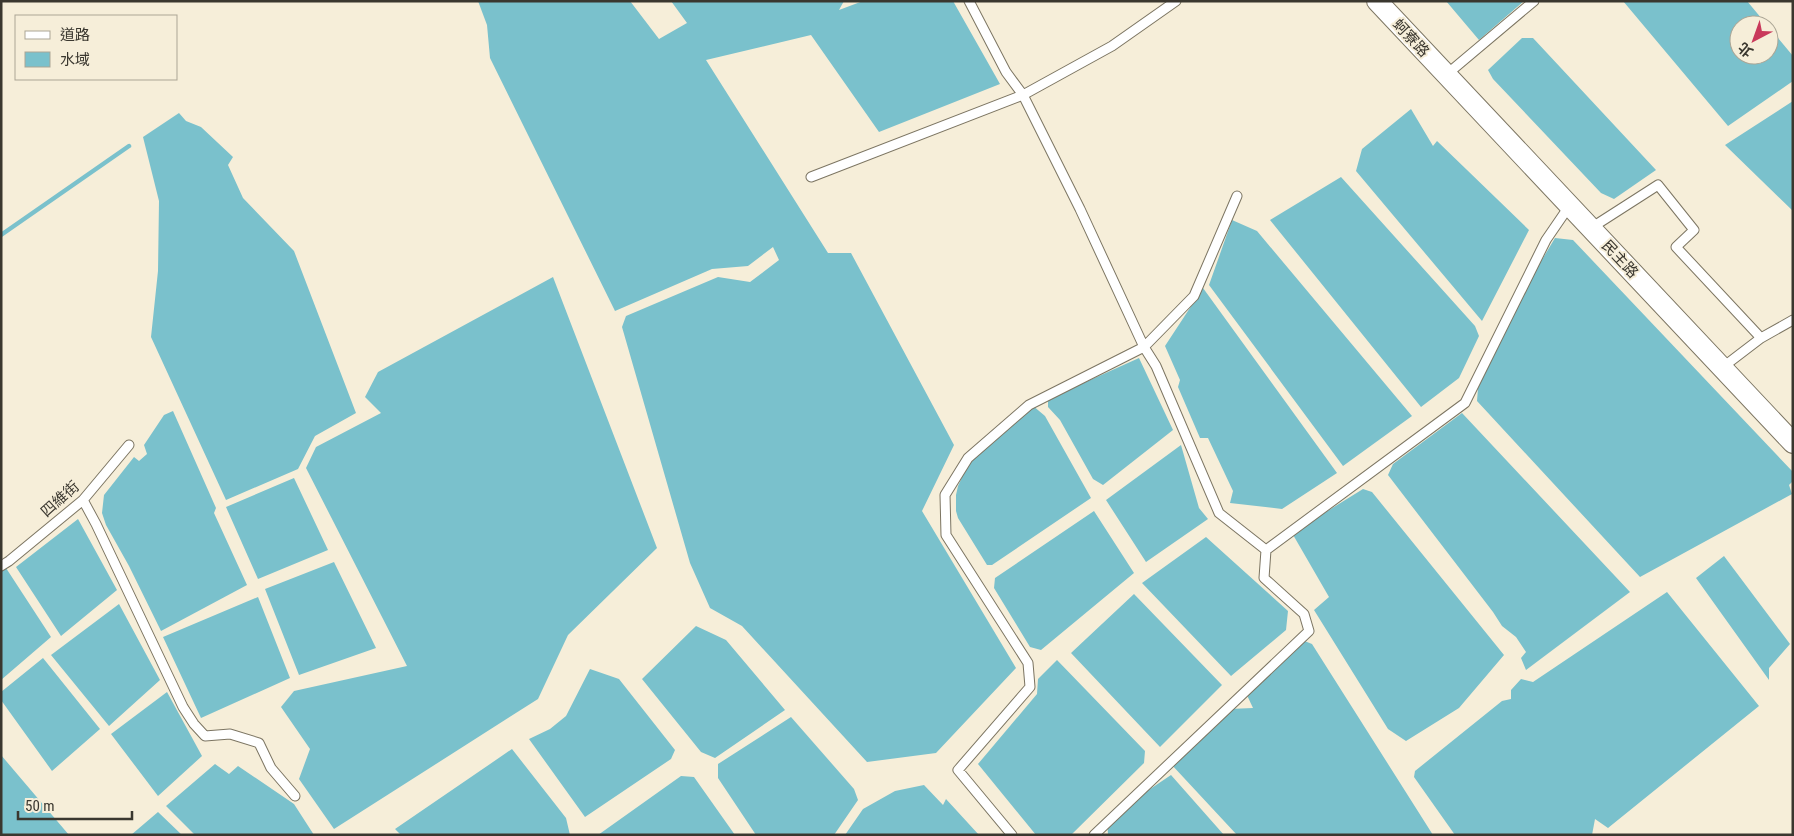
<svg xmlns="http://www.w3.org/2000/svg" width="1794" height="836" font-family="'Roboto Condensed','Noto Sans TC',sans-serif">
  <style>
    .water { fill: #7ac1cc }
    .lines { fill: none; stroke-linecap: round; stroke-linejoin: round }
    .stream { stroke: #7ac1cc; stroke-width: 4.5 }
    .service-casing { stroke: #7c7562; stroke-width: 11 }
    .tertiary-casing { stroke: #7c7562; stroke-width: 22 }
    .service { stroke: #fff; stroke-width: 9 }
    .tertiary { stroke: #fff; stroke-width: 20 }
    .labels { text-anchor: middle; stroke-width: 4; stroke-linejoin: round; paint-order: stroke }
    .street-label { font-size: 15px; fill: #3a372f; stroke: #f6eed9 }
  </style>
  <rect width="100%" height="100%" fill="#f6eed9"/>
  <path class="water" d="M478,1H630L659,39L687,23L671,1H844L839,10L863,1H953L1000,84L879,132L811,35L706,60L828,253H851L954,445L922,511L1016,668L936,753L867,762L742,626L710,608L690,563L622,327L626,316L718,277L750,282L779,260L773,247L748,266L712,269L615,311L490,58L487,25Z
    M1446,1H1524L1479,40Z
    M1623,1H1747L1767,25H1739V55H1769V27L1793,56V81L1728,126Z
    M1522,38H1533L1656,170L1614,199L1601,193L1493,79L1488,70Z
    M1793,101V211L1725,145Z
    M1411,109L1433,146L1437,141L1529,230L1482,321L1356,171L1362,149Z
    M179,113L186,121L201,127L233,157L228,165L243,198L294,251L356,413L315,436L298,469L226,500L151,337L158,271L159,201L143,137Z
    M1341,177L1475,326L1479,336L1459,378L1421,407L1270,220Z
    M1232,220L1257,231L1412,416L1343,466L1209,285Z
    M1555,238L1573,240L1793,472V481L1789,485L1792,494L1640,577L1477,401L1478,388L1522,293Z
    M553,277L657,548L568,635L538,699L334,829L299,779L310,749L281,707L294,691L407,666L306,468L316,447L381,413L365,397L378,372Z
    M1203,288L1337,473L1282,509L1230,503L1233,491L1208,438H1200L1178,387L1180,380L1165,346Z
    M1139,358L1173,430L1103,485L1093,479L1060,420L1048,407V399Z
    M1032,405L1045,416L1091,498L992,565H987L958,518L956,511V495L958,486L971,458Z
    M173,411L216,508L214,513L247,585L161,631L129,566L106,525L102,513L104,495L134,457L139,461L147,454L144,445L164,415Z
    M1462,413L1630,592L1526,670L1521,658L1526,652L1516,637L1502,626L1493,612L1388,475L1393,464Z
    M1181,445L1199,508L1208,519L1146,562L1106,500Z
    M294,478L328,550L258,579L226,507Z
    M1363,489L1372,492L1504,655L1459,708L1406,741L1388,729L1314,610L1329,597L1292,533Z
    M1094,511L1134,573L1041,650L1030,647L994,588L995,578Z
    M78,519L117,590L61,636L16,567Z
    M1206,537L1288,611L1286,630L1231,676L1142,583Z
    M1724,556L1790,644L1769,668V680L1696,578Z
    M334,562L376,648L299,675L265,589Z
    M6,568L51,637L1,680V571Z
    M1667,592L1759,706L1608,828L1595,819L1592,835H1455L1414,777L1415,771L1502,701L1511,699V690L1521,679L1533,682Z
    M1134,594L1222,685L1160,747L1071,653Z
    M258,597L290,678L201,718L163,637Z
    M119,604L160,680L109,726L51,655Z
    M696,626L726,640L785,710L715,758L701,752L642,679Z
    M1302,640L1312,644L1433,835H1237L1171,764L1229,709L1253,708L1245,691Z
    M43,658L100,729L52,771L1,700V692Z
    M1057,660L1145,751L1144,763L1071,835H1036L978,764L1037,694L1038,679Z
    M590,669L619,679L675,750L671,759L585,817L529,739L550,729L566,716Z
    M167,692L202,756L158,796L111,734Z
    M791,717L854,789L858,800L834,835H756L718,778V764Z
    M512,749L566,818L570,835H401L395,829Z
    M1,755L69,835H1Z
    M215,764L229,774L238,766L294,804L314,835H195L166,806Z
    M1171,775L1224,835H1108L1107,818Z
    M681,776L694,777L735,835H598Z
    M924,785L943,805L946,799L979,835H845L863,809L895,791Z
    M158,812L182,835H131Z"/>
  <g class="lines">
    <path class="stream" d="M1,235L129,146"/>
    <defs>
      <path id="service" d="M969,1L1006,72L1023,95L1080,209L1144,347L1156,366L1219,513L1266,550L1465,403L1546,240L1570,205
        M1446,75L1534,1
        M811,177L1023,95L1112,46L1176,1
        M1591,228L1658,185L1694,230L1676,247L1761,338
        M1723,367L1761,338L1793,320
        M83,500L96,524L183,707L194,724L205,736L230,734L259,743L271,768L295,796
        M1,566L9,561L83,500L129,445
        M1012,835L958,770L1030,687L1028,663L946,535L945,495L968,458L1029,405L1144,347L1194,296L1237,196
        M1094,835L1309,631L1304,614L1264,578L1266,550"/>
      <path id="tertiary" d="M1377,1L1793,443"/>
    </defs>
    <use href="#service" class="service-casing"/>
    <use href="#tertiary" class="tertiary-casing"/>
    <use href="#service" class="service"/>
    <use href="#tertiary" class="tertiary"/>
  </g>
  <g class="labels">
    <g class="street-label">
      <text transform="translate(1411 38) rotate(47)" y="5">蚵寮路</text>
      <text transform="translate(1620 259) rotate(47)" y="5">民主路</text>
      <text transform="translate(60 499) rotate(-42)" y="5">四維街</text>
    </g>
  </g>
  <rect width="1794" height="836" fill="none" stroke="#3a372f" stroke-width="5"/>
  <rect x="15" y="15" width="162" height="65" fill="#f6eed9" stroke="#aba595"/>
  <rect x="25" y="31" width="25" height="8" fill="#ffffff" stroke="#aba595"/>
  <text x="60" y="40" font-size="15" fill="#3a372f">道路</text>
  <rect x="25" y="52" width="25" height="15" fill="#7ac1cc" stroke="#aba595"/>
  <text x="60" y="65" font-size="15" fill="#3a372f">水域</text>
  <g transform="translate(1754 40) rotate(221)"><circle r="24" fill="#f6eed9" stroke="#aba595"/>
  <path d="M0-4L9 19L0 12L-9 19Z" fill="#c9395b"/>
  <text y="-8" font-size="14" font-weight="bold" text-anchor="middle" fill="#3a372f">北</text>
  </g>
  <path d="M18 811v8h114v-8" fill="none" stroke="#3a372f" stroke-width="2.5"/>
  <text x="25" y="811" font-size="15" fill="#3a372f" stroke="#f6eed9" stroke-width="4" paint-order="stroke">50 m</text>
</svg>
